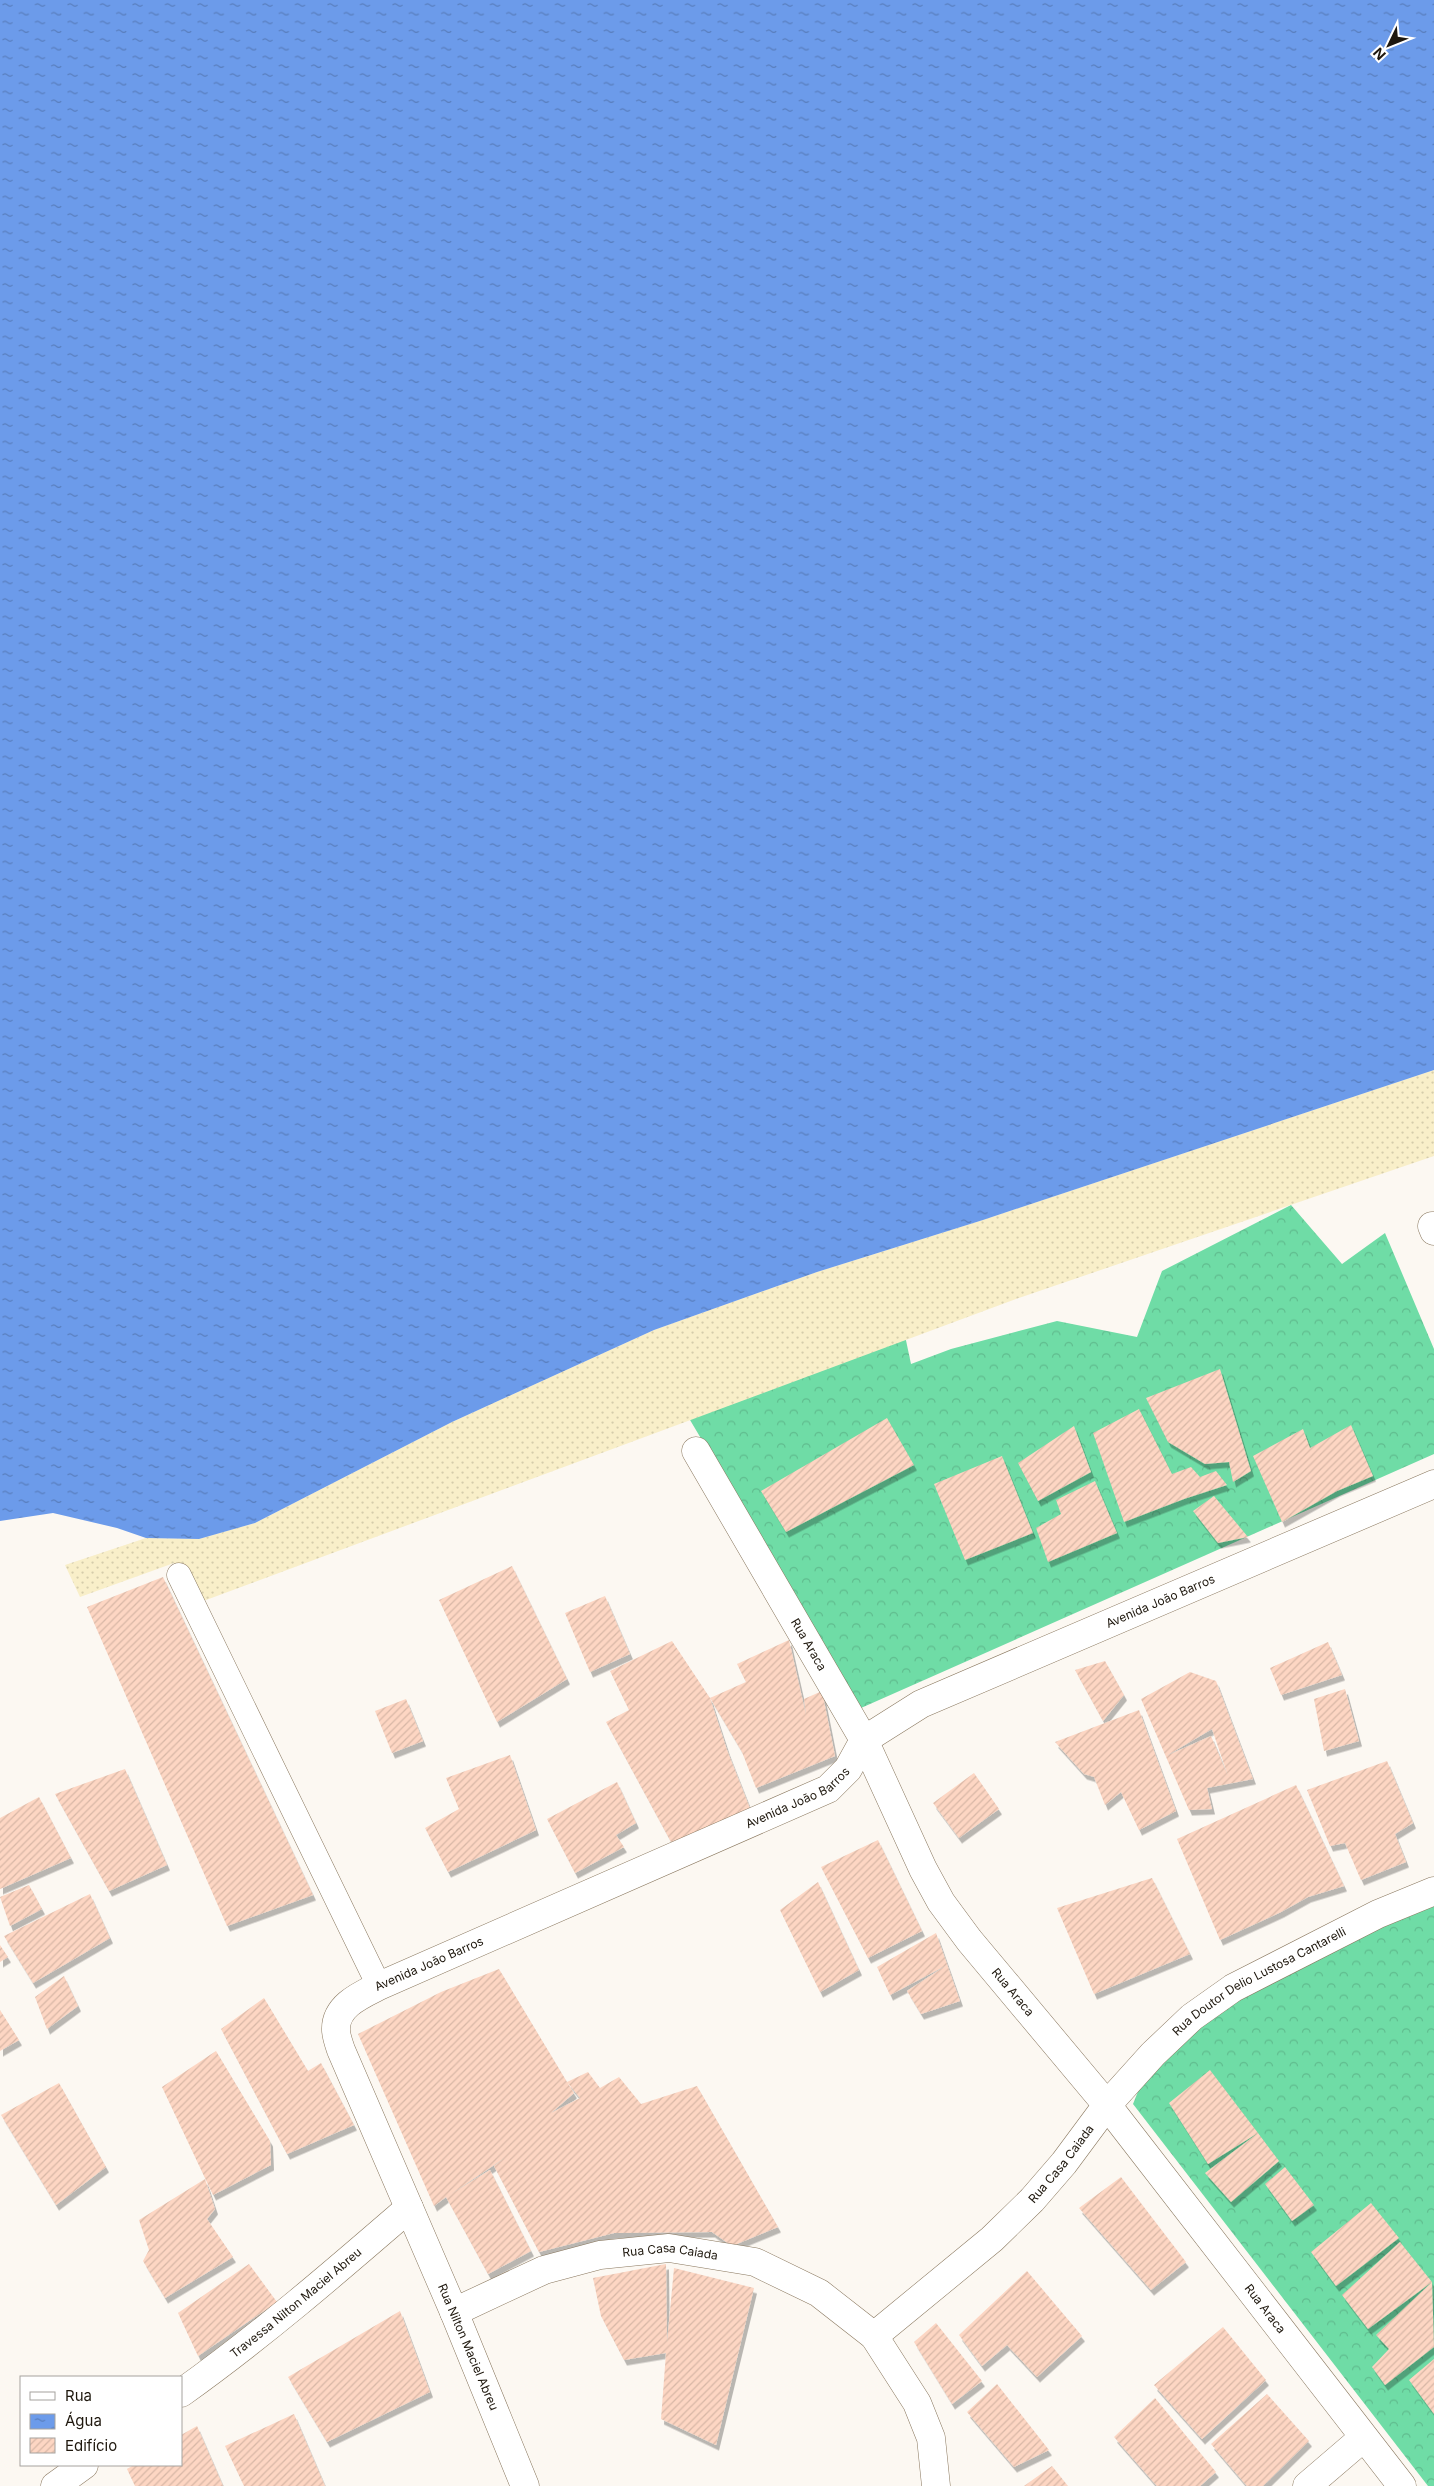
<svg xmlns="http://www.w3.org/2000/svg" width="1434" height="2486" font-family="Inter,sans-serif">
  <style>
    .forest { fill: url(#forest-crowns) }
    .sand { fill: url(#sand-dots) }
    .water { fill: url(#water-ripples) }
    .building { fill: url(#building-hatch); fill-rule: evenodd; filter: url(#shadow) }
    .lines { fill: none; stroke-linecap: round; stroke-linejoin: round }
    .lane-casing { stroke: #89775e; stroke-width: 25 }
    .street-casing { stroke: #89775e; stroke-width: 29 }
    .lane { stroke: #fff; stroke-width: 24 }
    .street { stroke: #fff; stroke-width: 28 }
    .labels { text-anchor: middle; stroke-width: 4; stroke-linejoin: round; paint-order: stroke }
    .street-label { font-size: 12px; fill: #1e170d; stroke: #fff }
  </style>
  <defs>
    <pattern id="forest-crowns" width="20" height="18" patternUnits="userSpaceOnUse" patternTransform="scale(1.25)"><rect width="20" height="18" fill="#6fdca6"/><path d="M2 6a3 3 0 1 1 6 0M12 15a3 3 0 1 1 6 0" fill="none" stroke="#60bc8e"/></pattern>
    <pattern id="sand-dots" width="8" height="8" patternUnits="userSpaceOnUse" patternTransform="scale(1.25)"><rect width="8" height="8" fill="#f9efc9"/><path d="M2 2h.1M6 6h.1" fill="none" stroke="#d5ccab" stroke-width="1.8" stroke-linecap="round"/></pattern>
    <pattern id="water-ripples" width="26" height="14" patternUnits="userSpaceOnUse" patternTransform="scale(1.25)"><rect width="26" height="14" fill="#6c9bea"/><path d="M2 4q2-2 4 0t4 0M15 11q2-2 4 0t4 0" fill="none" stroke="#587dbc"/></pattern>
    <pattern id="building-hatch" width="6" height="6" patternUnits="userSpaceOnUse" patternTransform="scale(1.25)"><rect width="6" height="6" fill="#fdd6c3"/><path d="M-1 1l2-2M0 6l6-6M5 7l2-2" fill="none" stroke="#d8b7a6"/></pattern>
    <filter id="shadow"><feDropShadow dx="3" dy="5.5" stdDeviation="0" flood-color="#0004"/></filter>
  </defs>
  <rect width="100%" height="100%" fill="#fcf8f2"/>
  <path class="forest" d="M1291,1205L1342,1264L1385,1233L1434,1349V1454L861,1708L655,1361L896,1293L911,1364L951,1349L1057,1321L1137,1337L1162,1271Z
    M1434,1894V2486H1428L1133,2104L1153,2054L1192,2017Z"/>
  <path class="sand" d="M1434,1070V1156L1016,1299L198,1603L174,1563L80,1597L65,1565L146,1538L199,1539L255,1523L452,1422L654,1330L817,1272L983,1220Z"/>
  <path class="water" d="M0,0H1434V1070L983,1220L817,1272L654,1330L452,1422L255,1523L199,1539L146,1538L117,1528L53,1513L0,1521Z"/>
  <path class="building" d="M1220,1369L1251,1471L1233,1482L1229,1462L1205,1464L1168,1442L1146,1398Z
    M1139,1409L1172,1474L1191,1467L1200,1477L1216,1471L1227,1485L1184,1499L1124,1522L1093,1433Z
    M887,1418L914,1465L786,1532L761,1491Z
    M1351,1425L1373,1476L1337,1491L1282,1522L1253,1456L1303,1429L1310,1448Z
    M1074,1426L1091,1472L1038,1501L1018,1463Z
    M1002,1456L1033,1533L965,1560L934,1484Z
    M1095,1481L1117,1533L1048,1562L1036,1528L1061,1514L1056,1500Z
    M1214,1496L1248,1537L1218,1543L1193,1511Z
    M512,1566L567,1679L497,1722L439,1600Z
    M163,1577L313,1895L227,1926L87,1607Z
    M605,1596L630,1654L590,1672L565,1613Z
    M789,1640L806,1715L804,1699L822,1691L835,1756L756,1788L742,1752L710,1698L746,1682L737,1664Z
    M672,1641L710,1698L727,1750L751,1811L671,1842L606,1722L629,1710L610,1671Z
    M1328,1642L1342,1675L1281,1695L1270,1668Z
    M1105,1661L1124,1695L1103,1721L1075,1670Z
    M1190,1672L1216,1681L1253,1779L1207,1788L1212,1809L1189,1810L1141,1699ZM1212,1729L1228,1776L1211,1736L1166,1756Z
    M1345,1689L1359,1741L1324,1751L1314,1699Z
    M406,1699L423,1741L392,1753L375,1711Z
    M1139,1710L1176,1811L1139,1830L1121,1792L1105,1805L1094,1777L1084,1774L1055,1742Z
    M510,1755L536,1830L448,1872L425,1828L459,1809L446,1778Z
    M1387,1761L1413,1823L1395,1834L1406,1862L1361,1880L1345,1843L1330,1846L1307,1790Z
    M125,1769L167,1865L109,1891L55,1794Z
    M974,1773L999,1809L959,1838L933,1803Z
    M617,1782L636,1823L616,1835L624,1847L575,1873L547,1819Z
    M1296,1785L1344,1886L1308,1897L1281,1912L1220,1940L1177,1839Z
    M39,1797L71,1858L0,1889V1818Z
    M878,1840L922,1931L868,1958L821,1867Z
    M1152,1878L1190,1954L1094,1994L1057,1908Z
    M818,1882L859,1970L820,1992L780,1910Z
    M29,1885L42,1909L10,1926L0,1897Z
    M90,1894L110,1938L33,1983L4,1936Z
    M936,1933L960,2001L921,2014L907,1991L947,1965L890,1995L877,1967Z
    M0,1945L8,1957L0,1962Z
    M499,1969L567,2082L588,2072L600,2088L619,2077L641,2104L697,2086L778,2227L732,2246L712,2232L614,2233L539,2252L494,2166L506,2157L451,2194L490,2170L531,2251L488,2274L446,2197L434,2206L358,2034L441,1992ZM567,2082L580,2098L551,2113L574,2093Z
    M64,1976L78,2006L47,2029L35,1997Z
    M264,1998L308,2071L321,2063L354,2125L287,2154L221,2029Z
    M0,2010L19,2040L0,2051Z
    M216,2051L270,2141L271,2165L213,2195L162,2087Z
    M1210,2070L1258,2133L1279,2161L1231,2202L1205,2173L1258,2133L1208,2164L1169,2103Z
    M59,2083L106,2167L56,2205L1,2115Z
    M1285,2167L1314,2205L1292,2221L1265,2184Z
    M1121,2177L1186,2262L1151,2290L1079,2208Z
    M205,2179L215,2209L207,2219L233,2257L165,2298L143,2261L149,2250L139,2220Z
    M1371,2203L1399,2238L1336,2286L1311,2252Z
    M1400,2242L1432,2282L1368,2329L1342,2295Z
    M249,2264L277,2302L198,2356L178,2313Z
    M666,2264L667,2343L674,2268L754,2288L716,2445L661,2419L666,2353L624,2360L601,2316L593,2278Z
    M1027,2271L1082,2336L1037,2377L1007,2345L982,2366L959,2335Z
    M1432,2282L1434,2347L1385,2385L1372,2367L1389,2349L1376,2335Z
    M400,2311L430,2392L327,2442L288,2377Z
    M936,2323L982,2381L952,2404L914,2342Z
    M1223,2327L1266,2380L1202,2439L1154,2385Z
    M1434,2359V2414L1409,2380Z
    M997,2384L1049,2450L1014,2467L967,2412Z
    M1267,2394L1309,2441L1263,2486H1247L1211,2444Z
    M1155,2398L1216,2472L1200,2486H1157L1114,2437Z
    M294,2414L325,2486H244L225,2446Z
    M197,2426L223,2486H135L127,2469L134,2465H181V2435Z
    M1052,2466L1068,2486H1024Z"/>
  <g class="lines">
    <defs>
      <path id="lane" d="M179,1575L379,1986"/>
      <g id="street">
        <path d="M1432,1226L1434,1231"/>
        <path id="s1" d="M696,1451L864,1740L923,1869L941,1902L969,1940L1107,2105L1402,2486"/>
        <path id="s2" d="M454,2312L544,2270L600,2255L669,2248L755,2262L819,2293L874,2336L917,2403L931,2438L936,2486"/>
        <path id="s3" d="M874,2336L992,2239L1032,2200L1064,2163L1107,2105L1153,2054L1192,2017L1233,1988L1378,1914L1434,1891"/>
        <path id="s4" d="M181,2393C261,2336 335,2272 409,2208"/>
        <path d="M55,2486L84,2465"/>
        <path id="s5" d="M525,2486L454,2312L341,2050C339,2044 336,2036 336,2030C335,2006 361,1995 379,1986L828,1789L848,1769L864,1740L921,1704L1434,1484"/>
        <path d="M1307,2486L1363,2438"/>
      </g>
    </defs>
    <use href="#lane" class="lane-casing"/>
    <use href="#street" class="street-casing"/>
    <use href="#lane" class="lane"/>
    <use href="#street" class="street"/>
  </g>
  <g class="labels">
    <g class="street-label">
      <text dy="4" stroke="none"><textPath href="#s5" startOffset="1439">Avenida João Barros</textPath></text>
      <text dy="4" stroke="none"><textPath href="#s1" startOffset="224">Rua Araca</textPath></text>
      <text dy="4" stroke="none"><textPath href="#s5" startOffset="1019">Avenida João Barros</textPath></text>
      <text dy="4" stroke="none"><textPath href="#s5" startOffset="614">Avenida João Barros</textPath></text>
      <text dy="4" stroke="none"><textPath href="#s3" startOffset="528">Rua Doutor Delio Lustosa Cantarelli</textPath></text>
      <text dy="4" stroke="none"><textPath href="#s1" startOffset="629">Rua Araca</textPath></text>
      <text dy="4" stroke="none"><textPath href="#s3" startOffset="255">Rua Casa Caiada</textPath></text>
      <text dy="4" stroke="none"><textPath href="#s2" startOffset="228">Rua Casa Caiada</textPath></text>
      <text dy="4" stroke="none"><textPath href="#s4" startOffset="146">Travessa Nilton Maciel Abreu</textPath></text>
      <text dy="4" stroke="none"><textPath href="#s1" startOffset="1034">Rua Araca</textPath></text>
      <text transform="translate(468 2347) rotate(67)" y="4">Rua Nilton Maciel Abreu</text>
    </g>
  </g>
  <rect x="20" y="2376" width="162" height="90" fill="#ffffff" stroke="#a5a29e"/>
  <rect x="30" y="2392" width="25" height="8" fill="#ffffff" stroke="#a5a29e"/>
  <text x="65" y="2401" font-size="15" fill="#1e170d">Rua</text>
  <rect x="30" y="2414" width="25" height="15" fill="url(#water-ripples)" stroke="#a5a29e"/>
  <text x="65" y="2426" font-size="15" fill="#1e170d">Água</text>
  <rect x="30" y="2438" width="25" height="15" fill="url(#building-hatch)" stroke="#a5a29e"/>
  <text x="65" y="2451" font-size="15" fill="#1e170d">Edifício</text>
  <g transform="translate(1389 45) rotate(227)" stroke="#ffffff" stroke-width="4" paint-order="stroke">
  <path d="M0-4L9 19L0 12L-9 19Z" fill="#1e170d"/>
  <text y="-8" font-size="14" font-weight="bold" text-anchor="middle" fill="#1e170d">N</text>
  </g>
</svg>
